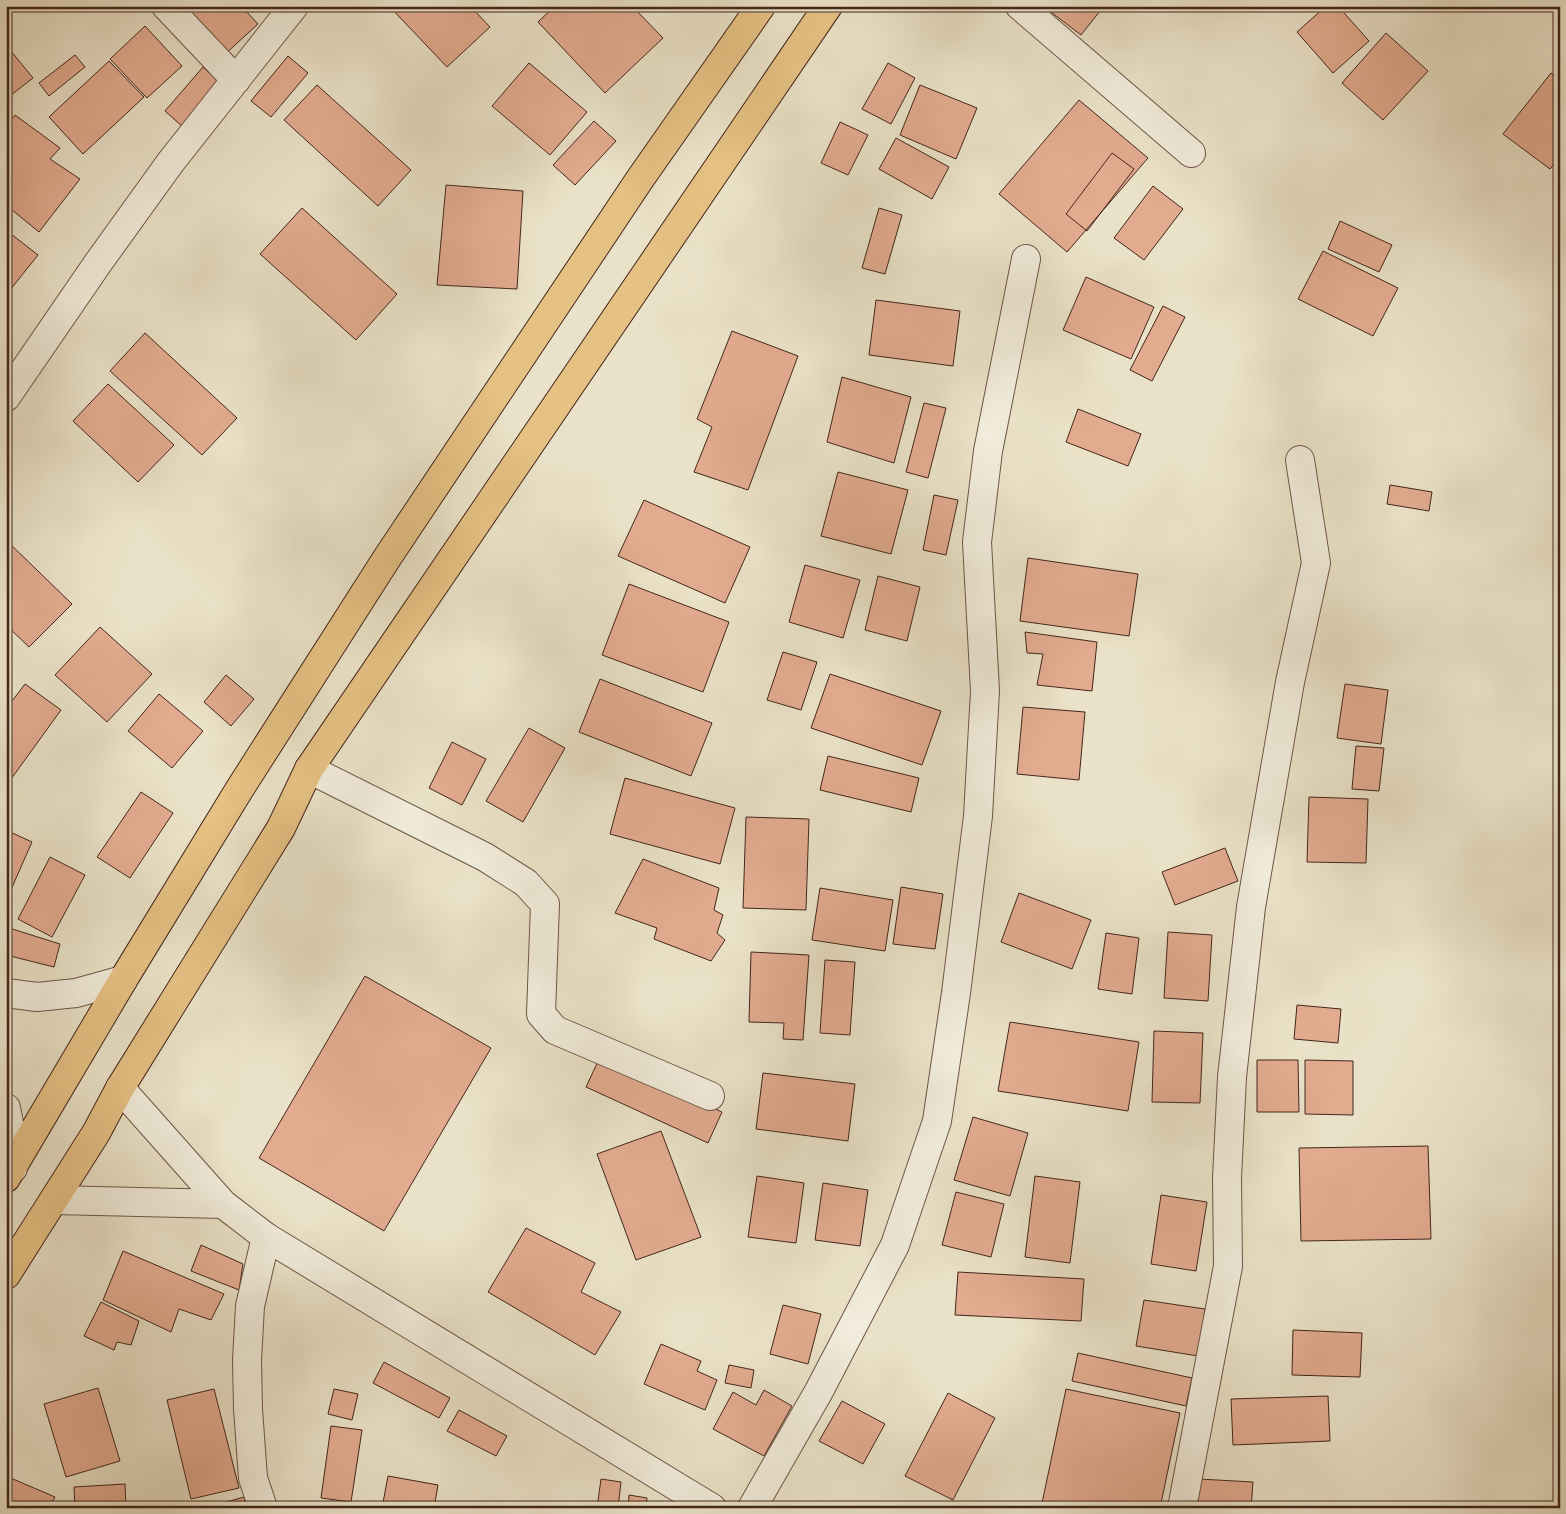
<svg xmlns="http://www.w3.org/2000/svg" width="1566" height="1514" font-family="Cardo,serif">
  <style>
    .building { fill: #e2ab90; stroke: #43261b }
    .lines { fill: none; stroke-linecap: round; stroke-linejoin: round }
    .minor-casing { stroke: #6d5546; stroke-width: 30 }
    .tertiary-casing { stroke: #6d5546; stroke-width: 30 }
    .trunk-casing { stroke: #43261b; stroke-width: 30 }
    .minor { stroke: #f1ecdb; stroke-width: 28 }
    .tertiary { stroke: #f1ecdb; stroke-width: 28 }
    .trunk { stroke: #e5c184; stroke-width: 28 }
  </style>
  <rect width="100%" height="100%" fill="#eae2c8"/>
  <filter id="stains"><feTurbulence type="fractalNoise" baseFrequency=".004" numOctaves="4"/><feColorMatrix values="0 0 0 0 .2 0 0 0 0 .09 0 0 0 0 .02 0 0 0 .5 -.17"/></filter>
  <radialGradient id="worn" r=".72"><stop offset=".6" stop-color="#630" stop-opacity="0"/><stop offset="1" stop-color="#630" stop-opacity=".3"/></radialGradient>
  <path class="building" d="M192,6H241L258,24L223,56L184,14Z
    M389,6H470L490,27L447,67Z
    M555,6H632L663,38L605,93L538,22Z
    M1043,6H1104L1081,35Z
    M1326,6H1338L1369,41L1333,73L1297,32Z
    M145,26L182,66L147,98L110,59Z
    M1386,33L1428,71L1383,120L1342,83Z
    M6,45L33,78L6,99Z
    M75,55L85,67L49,96L39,83Z
    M288,56L308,73L271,117L251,101Z
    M109,61L144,97L83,154L49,117Z
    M529,63L587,112L550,155L492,106Z
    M888,63L915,78L891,124L862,109Z
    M203,67L222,84L183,127L165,111Z
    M1551,73L1560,80V157L1550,169L1503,134Z
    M317,85L411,170L378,206L284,120Z
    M920,85L977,108L956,159L900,135Z
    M1079,100L1148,158L1067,252L999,194Z
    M15,115L60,148L50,159L80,179L39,232L6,205V127Z
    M594,121L616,141L575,185L553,165Z
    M840,122L868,135L848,175L821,163Z
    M896,138L949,167L932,199L879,169Z
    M1112,153L1134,169L1087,231L1066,214Z
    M446,185L523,191L517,289L437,285Z
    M1153,186L1183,209L1144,260L1114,238Z
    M302,208L397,294L356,340L260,254Z
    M879,208L902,215L885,274L862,268Z
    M1340,221L1392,245L1379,272L1328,249Z
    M6,230L38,255L6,295Z
    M1323,251L1398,288L1373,336L1298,299Z
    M1086,277L1154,307L1131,359L1063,330Z
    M876,300L960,311L953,366L869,355Z
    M1163,306L1185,317L1152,381L1130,370Z
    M732,331L798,356L748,490L694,472L712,427L697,419Z
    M145,333L237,418L202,455L110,371Z
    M842,377L911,397L894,463L827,442Z
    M108,384L174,445L138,482L73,421Z
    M924,403L946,408L928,478L906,472Z
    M1078,409L1141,434L1128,466L1066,442Z
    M838,472L908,490L891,554L821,536Z
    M1390,485L1432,492L1429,511L1387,504Z
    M934,495L958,500L946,555L923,550Z
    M644,500L750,547L725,603L618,556Z
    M6,540L72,604L29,647L6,625Z
    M1028,558L1138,574L1129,636L1020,621Z
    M805,565L860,580L843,638L789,622Z
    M878,576L920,587L907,641L865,630Z
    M629,584L729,622L703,692L602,655Z
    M100,627L152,674L107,722L55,675Z
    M1025,632L1097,642L1092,691L1037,685L1043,654L1027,653Z
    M783,652L817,662L801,710L767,700Z
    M830,674L941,711L922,765L811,728Z
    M226,675L254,699L231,726L204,702Z
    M600,679L712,723L691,776L579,732Z
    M25,684L61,710L6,786V709Z
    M1345,684L1388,690L1381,744L1337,738Z
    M159,694L203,731L172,768L128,731Z
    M1023,707L1085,712L1079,780L1017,774Z
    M529,728L565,748L523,822L486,801Z
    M452,742L486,759L462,805L429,788Z
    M1356,746L1384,748L1379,791L1352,789Z
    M828,756L919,778L911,812L820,790Z
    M625,778L735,808L720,864L610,834Z
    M141,792L173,813L130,878L97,857Z
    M1309,797L1368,799L1366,863L1307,862Z
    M746,817L809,819L806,910L743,908Z
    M6,830L32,842L6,901Z
    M1225,848L1238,881L1175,905L1162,872Z
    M50,857L85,875L52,937L18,919Z
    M643,859L719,888L714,910L723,915L717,933L725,940L711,961L654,939L657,928L615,913Z
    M901,887L943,894L935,949L893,944Z
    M820,888L893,900L885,951L812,940Z
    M1019,893L1091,920L1072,969L1001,942Z
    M6,927L60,944L54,967L6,955Z
    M1168,932L1212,935L1208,1001L1164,998Z
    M1106,933L1139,938L1132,994L1098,989Z
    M751,952L809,955L803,1040L783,1039L784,1023L749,1022Z
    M825,960L855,962L850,1035L820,1033Z
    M365,976L491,1048L384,1231L259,1158Z
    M1297,1005L1341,1009L1338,1043L1294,1039Z
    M1010,1022L1139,1042L1128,1111L998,1091Z
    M1154,1031L1203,1033L1200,1103L1152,1102Z
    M600,1057L722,1112L708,1143L586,1087Z
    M1257,1060H1298L1299,1112H1257Z
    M1305,1060L1353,1061V1115L1305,1114Z
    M763,1073L855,1084L848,1141L756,1129Z
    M973,1117L1028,1133L1010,1196L954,1180Z
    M661,1131L701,1237L636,1260L597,1154Z
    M1428,1146L1431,1239L1301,1241L1299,1148Z
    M757,1176L804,1183L796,1243L748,1237Z
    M1035,1176L1080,1182L1070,1263L1025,1257Z
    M823,1183L868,1190L860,1246L815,1240Z
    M956,1192L1004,1204L991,1257L942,1245Z
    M1161,1195L1207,1202L1196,1271L1151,1264Z
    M526,1228L595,1263L581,1292L621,1312L595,1355L488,1292Z
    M201,1245L243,1264L239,1290L191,1271Z
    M123,1251L224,1294L211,1320L179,1309L171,1332L103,1300Z
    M958,1272L1084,1279L1081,1321L955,1315Z
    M1144,1300L1205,1309L1198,1356L1136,1346Z
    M101,1302L139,1321L131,1345L117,1342L114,1350L84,1336Z
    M783,1305L821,1314L808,1364L770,1354Z
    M1293,1330L1362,1333L1360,1377L1292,1375Z
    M661,1344L701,1361L697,1371L717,1380L705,1410L644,1384Z
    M1078,1353L1192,1378L1186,1406L1072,1381Z
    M384,1362L450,1398L439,1418L373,1383Z
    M729,1365L754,1370L751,1388L725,1383Z
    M98,1388L120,1461L66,1477L44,1404Z
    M214,1389L239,1488L191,1499L167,1400Z
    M334,1389L358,1394L352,1420L328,1414Z
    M1066,1389L1180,1413L1160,1508H1041Z
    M764,1390L792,1406L764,1456L713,1429L733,1392L756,1405Z
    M948,1393L995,1418L953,1500L905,1476Z
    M1328,1396L1330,1441L1233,1445L1231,1399Z
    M842,1401L885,1424L863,1464L819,1441Z
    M459,1410L507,1436L496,1456L447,1431Z
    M331,1426L362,1430L351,1502L321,1498Z
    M6,1476L55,1497L49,1508H6Z
    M388,1476L438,1485L434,1508H382Z
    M601,1479L621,1482L618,1508H597Z
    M1199,1479L1253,1482L1251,1508H1198Z
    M125,1484L126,1508H75L74,1487Z
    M629,1495L647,1498L646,1508H628Z
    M244,1497L247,1508H205Z"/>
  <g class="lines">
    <defs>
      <path id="minor" d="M166,6L236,80
        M1020,6L1191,153
        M6,397L98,263L170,163L294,6
        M309,769L485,857L526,883L545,904L541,1014L555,1030L710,1096
        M263,1508L253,1478L248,1409L247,1360L250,1306L266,1237
        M752,1508L819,1391L895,1245L937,1121L956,993L978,816L985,691L977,542L988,451L1026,259
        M1182,1508L1228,1266L1227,1178L1232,1077L1251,907L1290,682L1316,563L1300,460"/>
      <path id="tertiary" d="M6,993L37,997L76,993L123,980
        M120,1088L223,1204L266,1237L712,1508
        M6,1108L9,1123L13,1168
        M54,1200L223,1204"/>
      <path id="trunk" d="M6,1178L123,980L239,790L387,558L640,179L761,6
        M6,1275L96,1133L120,1088L281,828L309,769L828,6"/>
    </defs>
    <use href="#minor" class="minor-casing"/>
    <use href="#tertiary" class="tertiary-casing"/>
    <use href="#trunk" class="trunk-casing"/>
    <use href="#minor" class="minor"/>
    <use href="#tertiary" class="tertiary"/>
    <use href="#trunk" class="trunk"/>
  </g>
  <rect width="1566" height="1514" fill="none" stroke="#eae2c8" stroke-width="25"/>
  <rect x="8" y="8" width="1551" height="1499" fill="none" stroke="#43261b" stroke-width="2.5"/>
  <rect x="12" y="12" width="1541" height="1489" fill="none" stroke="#43261b"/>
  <rect width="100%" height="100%" filter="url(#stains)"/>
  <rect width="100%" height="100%" fill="url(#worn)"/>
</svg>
